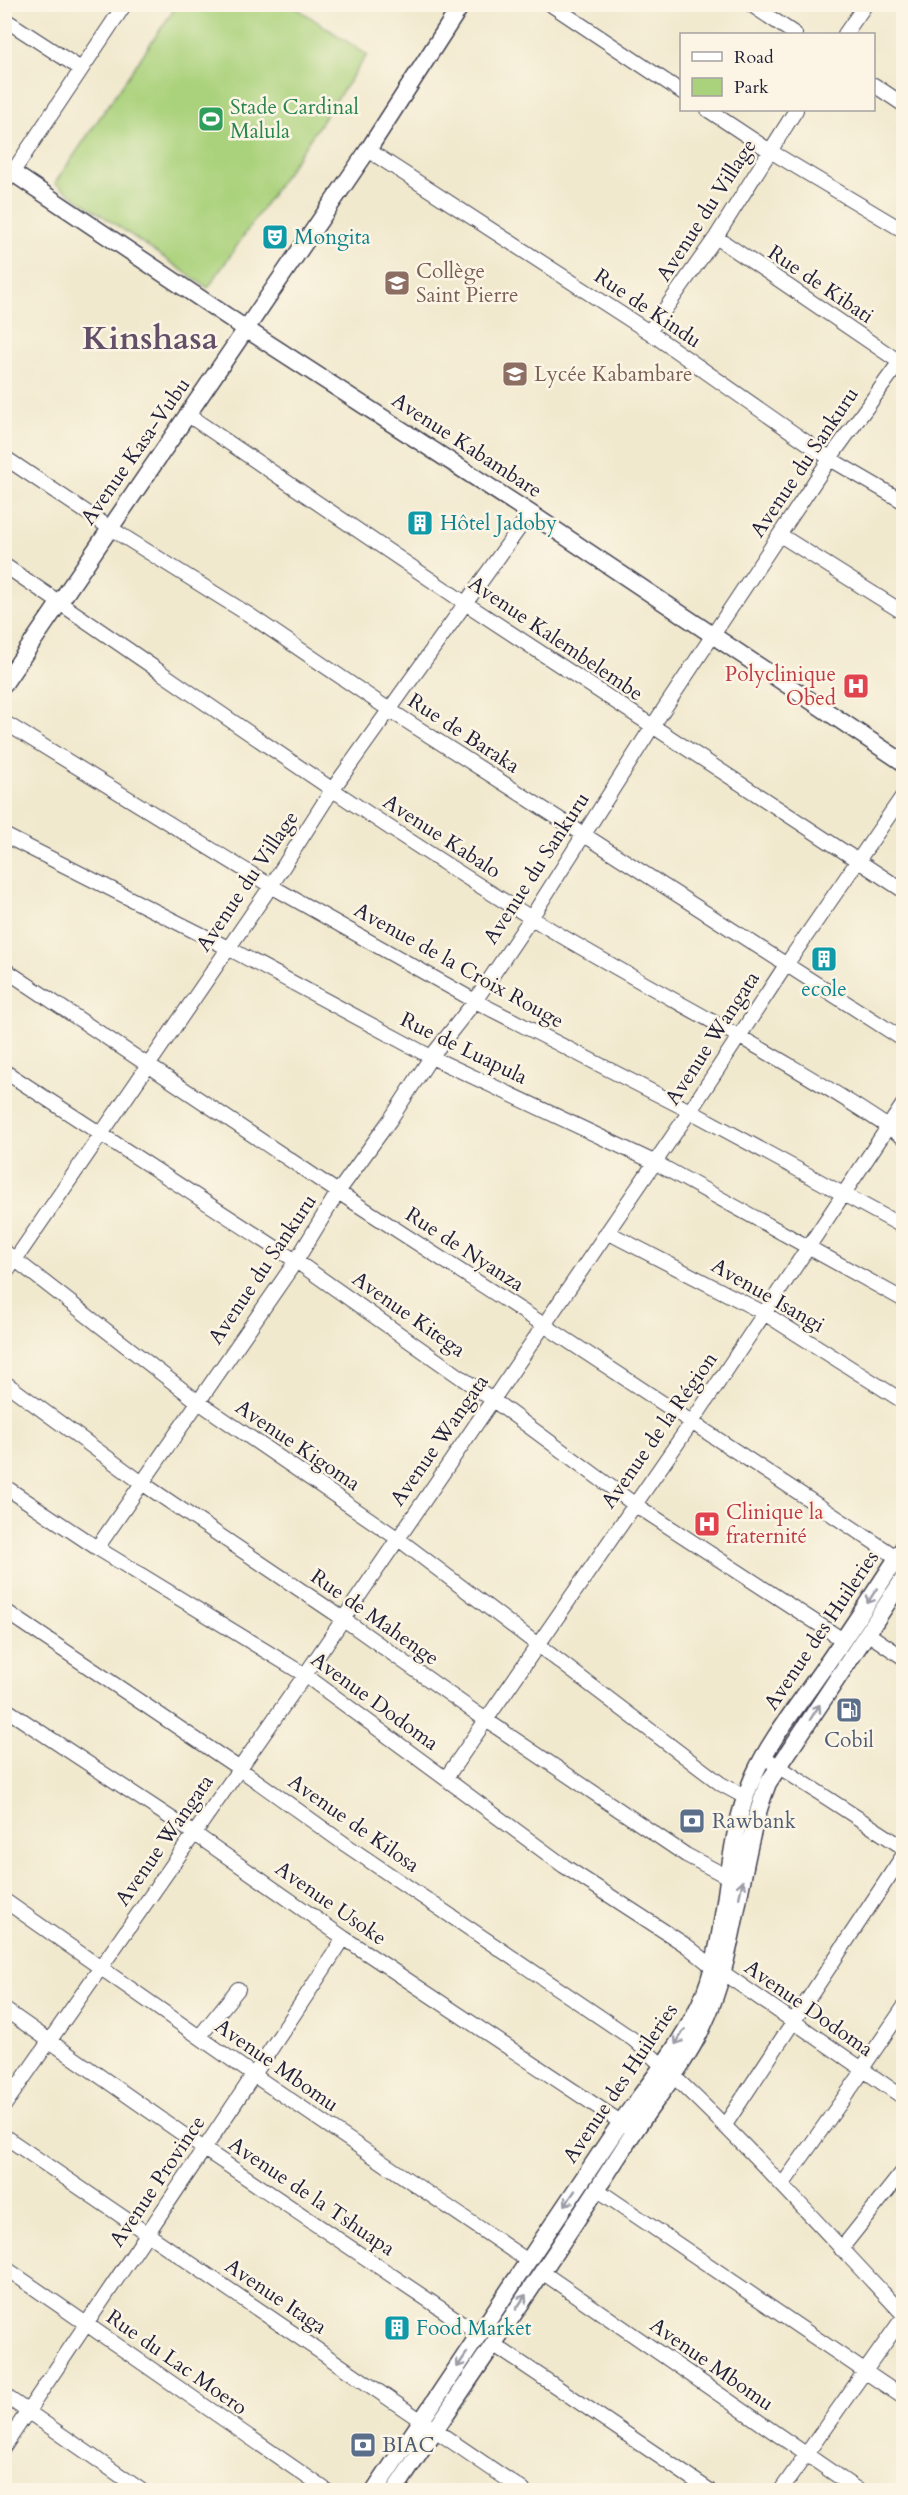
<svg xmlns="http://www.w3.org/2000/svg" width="908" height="2495" font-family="Cardo,serif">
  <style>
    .green { fill: #aad27c; stroke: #667a5c; stroke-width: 1.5 }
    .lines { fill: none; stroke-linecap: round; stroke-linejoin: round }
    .minor-casing { stroke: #414051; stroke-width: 16 }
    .major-casing { stroke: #414051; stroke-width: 19 }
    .minor { stroke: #fff; stroke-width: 14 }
    .major { stroke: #fff; stroke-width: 16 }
    .oneway { stroke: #9c9ca7 }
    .labels { text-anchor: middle; stroke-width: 5; stroke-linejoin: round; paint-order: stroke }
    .leisure-label { font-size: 21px; fill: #27864d; stroke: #fcf5e5; text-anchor: start }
    .street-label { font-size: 21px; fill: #22223b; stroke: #fcf5e5 }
    .culture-label { font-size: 21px; fill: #0d838f; stroke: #fcf5e5; text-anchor: start }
    .education-label { font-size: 21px; fill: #785e54; stroke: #fcf5e5; text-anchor: start }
    .health-label { font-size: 21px; fill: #be3a42; stroke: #fcf5e5; text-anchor: end }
    .service-label { font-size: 21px; fill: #4e5e75; stroke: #fcf5e5; text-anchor: start }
    .town-label { font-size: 33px; font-weight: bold; fill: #644f69; stroke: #fcf5e5 }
  </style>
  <rect width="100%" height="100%" fill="#fcf5e5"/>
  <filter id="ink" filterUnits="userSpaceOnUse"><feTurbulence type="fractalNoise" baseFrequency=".0167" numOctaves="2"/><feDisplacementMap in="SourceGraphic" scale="12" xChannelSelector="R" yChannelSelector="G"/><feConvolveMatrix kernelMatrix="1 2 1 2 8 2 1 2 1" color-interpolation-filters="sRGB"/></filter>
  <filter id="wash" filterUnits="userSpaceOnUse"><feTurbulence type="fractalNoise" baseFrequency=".008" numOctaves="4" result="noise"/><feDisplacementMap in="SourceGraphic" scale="24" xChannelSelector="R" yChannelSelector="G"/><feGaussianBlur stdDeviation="1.35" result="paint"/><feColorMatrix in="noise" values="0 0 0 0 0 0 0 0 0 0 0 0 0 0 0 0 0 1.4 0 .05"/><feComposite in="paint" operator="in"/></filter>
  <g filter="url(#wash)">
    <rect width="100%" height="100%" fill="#f1e9ce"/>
    <path class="green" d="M177,5H292L367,55L208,288L55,183Z"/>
  </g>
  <g filter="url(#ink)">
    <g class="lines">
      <defs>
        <path id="minor" d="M550,4L682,92
          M750,4L795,34
          M4,19L81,69
          M845,34L866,4
          M874,85L904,105
          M708,110L770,151L904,231
          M368,150L649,332L832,460L904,502
          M4,185L125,4
          M716,237L904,365
          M649,332L716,237L796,110
          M188,415L465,603L904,891
          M4,457L110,528L251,616L391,711L904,1040
          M780,535L904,613
          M4,565C179,683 350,807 530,917C653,993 785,1055 904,1138
          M4,722L271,886L475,1001L690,1111L904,1227
          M4,835L228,948L431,1057L654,1162L904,1300
          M4,969L338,1192L544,1325L904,1562
          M4,1071L296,1261L493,1400L634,1504L843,1640
          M607,1232L764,1313L904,1402
          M4,1251L197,1401L397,1538L721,1784L745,1797
          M4,1276L271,886L332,790L530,513
          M4,1382L142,1483L342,1618L486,1720L686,1855L728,1877
          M4,1486L97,1548L305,1675L564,1866L687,1946L712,1966
          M97,1548L296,1261L338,1192L390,1120L431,1057L475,1001L531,918L652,727L833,454L904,356
          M4,1610L240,1769L346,1845L634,2040C730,2125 815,2221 904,2315
          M867,1633L904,1658
          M4,1708L195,1834L344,1938L628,2127
          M764,1757L904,1848
          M446,1778L692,1422L904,1103
          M4,1900L255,2076L528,2261
          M722,1972L904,2098
          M4,2009L204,2149L480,2335
          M200,2036L238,1989
          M861,2070L904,2007
          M4,2106L305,1675L690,1111L786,965L904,794
          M725,2125L904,1854
          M4,2136L523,2490
          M783,2184L863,2071
          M598,2190L904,2398
          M841,2249L904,2170
          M4,2267L326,2490
          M542,2272L858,2490
          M493,2344L709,2490
          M4,2395L141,2490
          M4,2447C117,2277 233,2109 344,1938
          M781,2490L904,2316"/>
        <path id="major" d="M4,167L246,329L530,513L904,763
          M4,684L368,150L462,4
          M375,2490L621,2122C649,2084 688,2036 705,1992C731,1922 723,1843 754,1775C770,1740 796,1708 818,1676C848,1634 876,1590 904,1547
          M395,2490C474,2371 556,2255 632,2135C656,2098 682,2069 702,2028C739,1951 737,1862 768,1783L904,1578"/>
      </defs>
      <use href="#minor" class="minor-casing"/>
      <use href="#major" class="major-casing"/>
      <use href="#minor" class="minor"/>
      <use href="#major" class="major"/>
    </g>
    <defs><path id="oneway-shaft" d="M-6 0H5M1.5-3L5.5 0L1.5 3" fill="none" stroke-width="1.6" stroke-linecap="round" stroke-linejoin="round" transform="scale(1.5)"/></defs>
    <g class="oneway">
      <use href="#oneway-shaft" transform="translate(872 1596) rotate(123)"/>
      <use href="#oneway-shaft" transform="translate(815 1712) rotate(-57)"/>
      <use href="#oneway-shaft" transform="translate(741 1889) rotate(-78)"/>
      <use href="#oneway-shaft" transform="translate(680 2037) rotate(122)"/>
      <use href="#oneway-shaft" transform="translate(570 2198) rotate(124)"/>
      <use href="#oneway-shaft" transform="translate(521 2302) rotate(-56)"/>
      <use href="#oneway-shaft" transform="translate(462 2360) rotate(124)"/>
    </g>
  </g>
  <defs>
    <symbol id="stadium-square" viewBox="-11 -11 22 22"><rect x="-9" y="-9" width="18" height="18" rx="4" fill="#2e9e5b" stroke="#fcf5e5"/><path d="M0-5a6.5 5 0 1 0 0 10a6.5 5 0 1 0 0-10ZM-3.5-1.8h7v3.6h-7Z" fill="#fff"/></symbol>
    <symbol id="theatre-square" viewBox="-11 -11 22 22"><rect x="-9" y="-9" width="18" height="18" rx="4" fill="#0f9aa8" stroke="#fcf5e5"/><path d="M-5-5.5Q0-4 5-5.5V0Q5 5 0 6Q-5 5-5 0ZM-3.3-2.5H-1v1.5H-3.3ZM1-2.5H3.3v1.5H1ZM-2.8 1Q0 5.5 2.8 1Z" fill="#fff"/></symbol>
    <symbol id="school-square" viewBox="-11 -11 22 22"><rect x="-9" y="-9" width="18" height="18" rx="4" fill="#8d6e63" stroke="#fcf5e5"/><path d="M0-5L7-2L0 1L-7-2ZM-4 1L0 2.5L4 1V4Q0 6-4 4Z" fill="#fff"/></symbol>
    <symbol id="building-square" viewBox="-11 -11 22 22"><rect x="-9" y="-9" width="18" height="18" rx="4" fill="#0f9aa8" stroke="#fcf5e5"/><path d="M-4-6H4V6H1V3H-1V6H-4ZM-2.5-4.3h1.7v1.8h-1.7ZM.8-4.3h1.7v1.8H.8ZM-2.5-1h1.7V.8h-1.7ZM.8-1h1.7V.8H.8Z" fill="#fff"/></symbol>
    <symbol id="hospital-square" viewBox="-11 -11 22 22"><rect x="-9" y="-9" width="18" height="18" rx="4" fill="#e0444e" stroke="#fcf5e5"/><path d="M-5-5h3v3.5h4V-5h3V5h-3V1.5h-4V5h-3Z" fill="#fff"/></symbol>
    <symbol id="fuel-square" viewBox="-11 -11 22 22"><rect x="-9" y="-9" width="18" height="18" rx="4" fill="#5c6f8a" stroke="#fcf5e5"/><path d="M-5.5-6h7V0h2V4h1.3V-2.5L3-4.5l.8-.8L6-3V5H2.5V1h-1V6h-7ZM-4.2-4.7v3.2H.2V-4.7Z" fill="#fff"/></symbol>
    <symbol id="bank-square" viewBox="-11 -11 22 22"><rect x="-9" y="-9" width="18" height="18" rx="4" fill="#5c6f8a" stroke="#fcf5e5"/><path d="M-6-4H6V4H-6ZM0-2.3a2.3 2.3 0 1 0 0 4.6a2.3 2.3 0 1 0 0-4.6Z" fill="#fff"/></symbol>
  </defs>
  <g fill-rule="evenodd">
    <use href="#stadium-square" x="196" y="104" width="30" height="30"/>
    <use href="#theatre-square" x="260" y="222" width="30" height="30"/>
    <use href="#school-square" x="382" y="268" width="30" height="30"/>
    <use href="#school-square" x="500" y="359" width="30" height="30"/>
    <use href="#building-square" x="405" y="508" width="30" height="30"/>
    <use href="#hospital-square" x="841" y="671" width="30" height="30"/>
    <use href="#building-square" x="809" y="944" width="30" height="30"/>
    <use href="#hospital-square" x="692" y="1509" width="30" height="30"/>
    <use href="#fuel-square" x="834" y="1695" width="30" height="30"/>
    <use href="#bank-square" x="677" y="1806" width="30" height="30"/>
    <use href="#building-square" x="382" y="2313" width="30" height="30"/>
    <use href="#bank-square" x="348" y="2430" width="30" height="30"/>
  </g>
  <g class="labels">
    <g class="leisure-label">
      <text x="230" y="114">Stade Cardinal<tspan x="230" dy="24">Malula</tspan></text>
    </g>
    <g class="street-label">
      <text transform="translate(706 210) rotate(-57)" y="7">Avenue du Village</text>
      <text transform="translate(821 284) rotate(34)" y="7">Rue de Kibati</text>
      <text transform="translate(648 308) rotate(34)" y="7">Rue de Kindu</text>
      <text transform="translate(467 445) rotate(33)" y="7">Avenue Kabambare</text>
      <text transform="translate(135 451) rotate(-55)" y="7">Avenue Kasa-Vubu</text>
      <text transform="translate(804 462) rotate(-56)" y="7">Avenue du Sankuru</text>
      <text transform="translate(556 638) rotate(34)" y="7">Avenue Kalembelembe</text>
      <text transform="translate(464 733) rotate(33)" y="7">Rue de Baraka</text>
      <text transform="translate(442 836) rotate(33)" y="7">Avenue Kabalo</text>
      <text transform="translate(536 868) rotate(-57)" y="7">Avenue du Sankuru</text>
      <text transform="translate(247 881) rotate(-56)" y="7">Avenue du Village</text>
      <text transform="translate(459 965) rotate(29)" y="7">Avenue de la Croix Rouge</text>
      <text transform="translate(712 1038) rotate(-57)" y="7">Avenue Wangata</text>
      <text transform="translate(464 1048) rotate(26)" y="7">Rue de Luapula</text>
      <text transform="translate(465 1249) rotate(33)" y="7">Rue de Nyanza</text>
      <text transform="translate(262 1269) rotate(-56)" y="7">Avenue du Sankuru</text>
      <text transform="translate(768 1295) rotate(30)" y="7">Avenue Isangi</text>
      <text transform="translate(409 1314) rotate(35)" y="7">Avenue Kitega</text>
      <text transform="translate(659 1430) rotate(-55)" y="7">Avenue de la Région</text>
      <text transform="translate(439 1440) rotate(-55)" y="7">Avenue Wangata</text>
      <text transform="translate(298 1445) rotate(34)" y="7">Avenue Kigoma</text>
      <text transform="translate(375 1617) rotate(35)" y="7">Rue de Mahenge</text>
      <text transform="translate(821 1630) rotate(-56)" y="7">Avenue des Huileries</text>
      <text transform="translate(375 1701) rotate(36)" y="7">Avenue Dodoma</text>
      <text transform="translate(354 1823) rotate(35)" y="7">Avenue de Kilosa</text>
      <text transform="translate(164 1840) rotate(-55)" y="7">Avenue Wangata</text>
      <text transform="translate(331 1903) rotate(35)" y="7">Avenue Usoke</text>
      <text transform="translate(809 2008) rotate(35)" y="7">Avenue Dodoma</text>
      <text transform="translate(277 2065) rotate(35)" y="7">Avenue Mbomu</text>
      <text transform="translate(620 2083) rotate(-56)" y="7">Avenue des Huileries</text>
      <text transform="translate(157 2181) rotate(-56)" y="7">Avenue Province</text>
      <text transform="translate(312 2196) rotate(34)" y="7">Avenue de la Tshuapa</text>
      <text transform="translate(276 2296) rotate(34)" y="7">Avenue Itaga</text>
      <text transform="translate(177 2362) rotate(35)" y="7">Rue du Lac Moero</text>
      <text transform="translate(712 2364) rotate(35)" y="7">Avenue Mbomu</text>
    </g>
    <g class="culture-label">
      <text x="294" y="244">Mongita</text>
      <text x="440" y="530">Hôtel Jadoby</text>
      <text x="824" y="996" text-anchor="middle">ecole</text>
      <text x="416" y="2335">Food Market</text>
    </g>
    <g class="education-label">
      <text x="416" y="278">Collège<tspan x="416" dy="24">Saint Pierre</tspan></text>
      <text x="534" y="381">Lycée Kabambare</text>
    </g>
    <g class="health-label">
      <text x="836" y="681">Polyclinique<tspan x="836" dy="24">Obed</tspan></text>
      <text x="726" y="1519" text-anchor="start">Clinique la<tspan x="726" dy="24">fraternité</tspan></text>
    </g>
    <g class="service-label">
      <text x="849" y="1747" text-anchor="middle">Cobil</text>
      <text x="712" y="1828">Rawbank</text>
      <text x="382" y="2452">BIAC</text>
    </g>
    <g class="town-label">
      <text x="150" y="349">Kinshasa</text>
    </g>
  </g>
  <rect width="908" height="2495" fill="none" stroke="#fcf5e5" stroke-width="24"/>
  <rect x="680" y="33" width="195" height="78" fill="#fcf5e5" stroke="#a5a1a1" stroke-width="1.5"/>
  <rect x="692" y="52" width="30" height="9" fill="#ffffff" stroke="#a5a1a1" stroke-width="1.5"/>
  <text x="734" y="63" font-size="18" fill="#22223b">Road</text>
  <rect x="692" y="78" width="30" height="18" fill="#aad27c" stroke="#a5a1a1" stroke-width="1.5"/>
  <text x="734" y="93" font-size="18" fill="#22223b">Park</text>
</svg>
